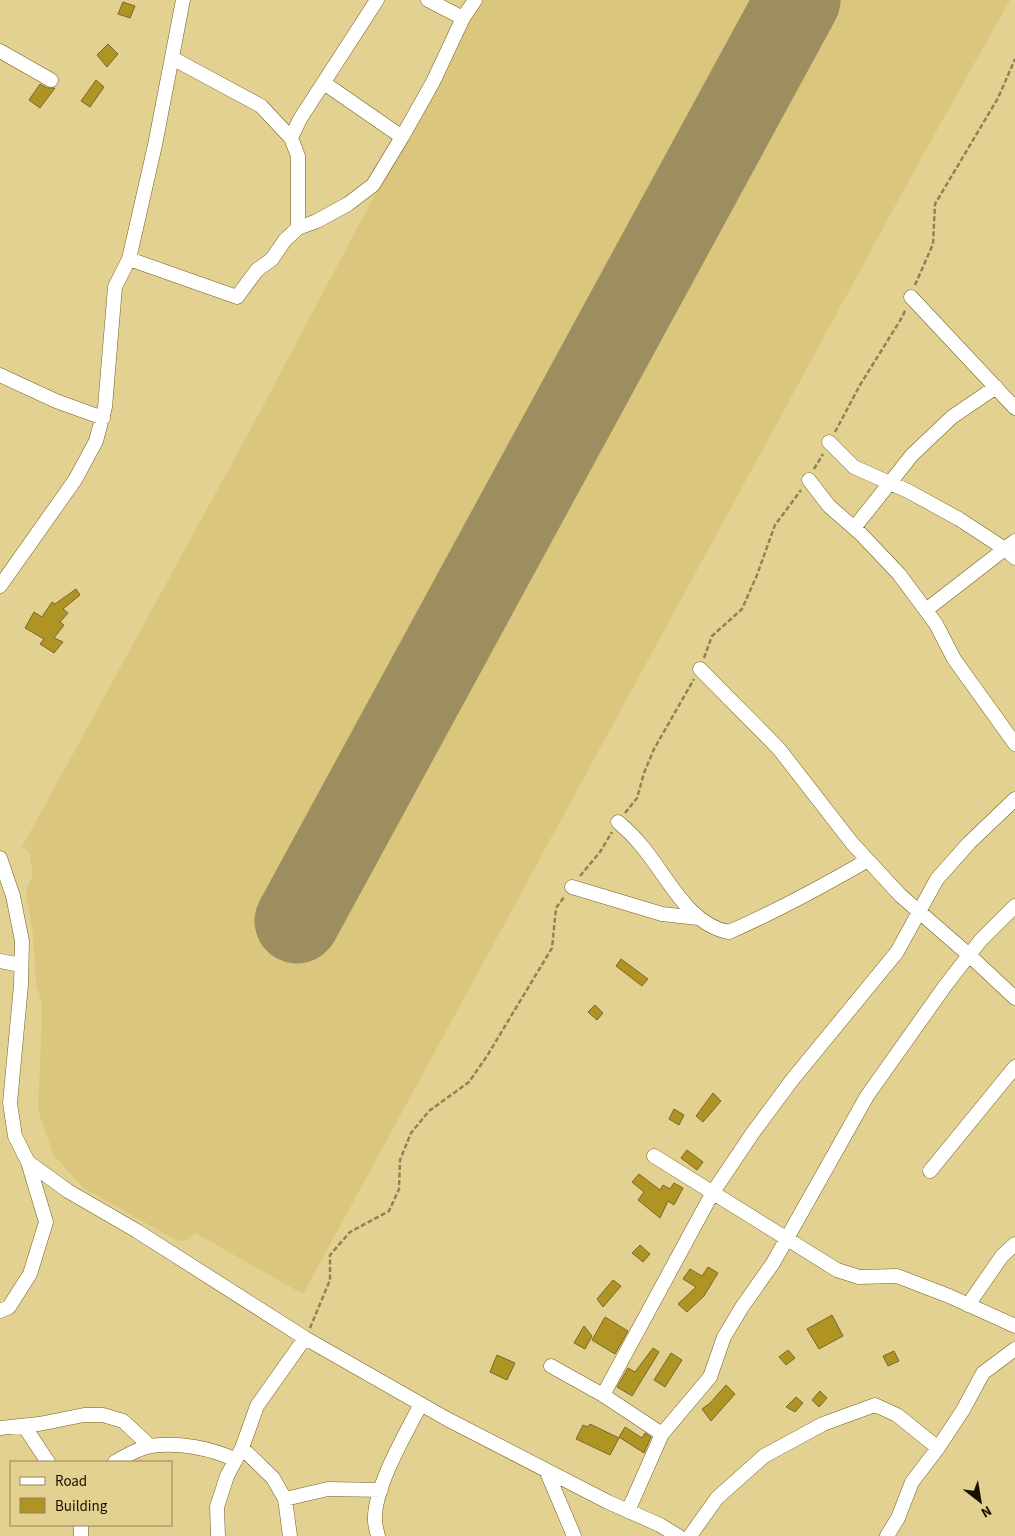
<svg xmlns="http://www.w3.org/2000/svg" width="1015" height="1536" font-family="'Source Sans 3',sans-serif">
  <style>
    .built { fill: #dac67d }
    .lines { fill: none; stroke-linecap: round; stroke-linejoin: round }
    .runway { stroke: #9c8e5e; stroke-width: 85 }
    .building { fill: #af9423; stroke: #79692a }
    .street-casing { stroke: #726222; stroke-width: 15 }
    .path { stroke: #908256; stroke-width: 2.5; stroke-dasharray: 5 2.5; stroke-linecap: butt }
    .street { stroke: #fff; stroke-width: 14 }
  </style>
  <rect width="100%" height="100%" fill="#e3d191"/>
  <path class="built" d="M481,0H1010L924,153L303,1294L195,1233L190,1239L182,1241L174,1239L82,1187L53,1154L38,1110L42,1013L41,999L36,985L33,935L26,891L33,874L29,852L22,847L254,423L364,215Z"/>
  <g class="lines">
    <path class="runway" d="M297,921L798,0"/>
  </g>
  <path class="building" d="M123,2L135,6L130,18L118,14Z
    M108,44L118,54L107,67L97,55Z
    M96,80L104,87L90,107L81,101Z
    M40,84L47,88H55L40,108L29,100Z
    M76,589L80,595L63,609L68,613L60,622L64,625L54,638L63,642L54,653L40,644L44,639L25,628L34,612L42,617L52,602L55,604Z
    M621,959L648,979L642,986L616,966Z
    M595,1005L603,1013L597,1020L588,1012Z
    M713,1093L721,1101L703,1122L696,1116Z
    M674,1109L684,1115L679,1125L669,1119Z
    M687,1150L703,1162L697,1170L681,1158Z
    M639,1174L660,1190L663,1185L670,1189L674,1183L683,1188L674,1205L668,1201L660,1218L638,1200L644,1192L632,1182Z
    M640,1245L650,1254L643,1262L632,1253Z
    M708,1267L718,1273L704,1296L687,1312L678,1304L696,1287L683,1279L690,1269L702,1276Z
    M613,1280L621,1286L603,1307L597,1299Z
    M832,1315L843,1336L819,1349L807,1329Z
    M605,1317L628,1331L615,1354L592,1340Z
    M584,1326L592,1336L585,1349L574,1343Z
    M653,1348L659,1352L632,1396L617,1387L628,1368L635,1372Z
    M788,1350L795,1358L786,1365L779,1357Z
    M894,1351L899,1361L888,1366L883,1356Z
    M671,1353L682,1360L665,1387L654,1380Z
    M497,1355L515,1363L507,1380L490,1372Z
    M726,1385L735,1394L711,1421L702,1409L710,1403Z
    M820,1391L827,1398L819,1407L812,1400Z
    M796,1397L803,1403L795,1412L786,1407Z
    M590,1424L619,1438L610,1455L576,1439L583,1425L588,1427Z
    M625,1427L642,1438L645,1433L651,1437L644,1453L619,1437Z"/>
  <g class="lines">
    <defs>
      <path id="street" d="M428,0L463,18
        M0,51L51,80
        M172,58L261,106L291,138L298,156V228
        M324,83L402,137
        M291,138L300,119L377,0
        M129,259L237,297L257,270L272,259L285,240L298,228L317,221L348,204L373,185L402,137L433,82L463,18L475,0
        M911,297L1015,408
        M0,375L56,401L103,418
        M829,442L854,467L908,491L959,519L1005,549L1015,558
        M809,480L829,506L861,534L899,574L936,624L954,659L1015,744
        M854,528L912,455L952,417L996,387
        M0,586L75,480L96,441L105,407L115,287L129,259L155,145L183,0
        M926,610L1015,541
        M700,669L779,749L852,843L900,895L969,955L1015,998
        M618,822C626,829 634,836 640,844C666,873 687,925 729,932C777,911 823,886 868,860
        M0,858L13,896L22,941L21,985L10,1103L15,1136L28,1162L68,1191L137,1231L305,1338L447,1419L608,1502L660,1525L678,1536
        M572,887L662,914L698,918
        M0,961L21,965
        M654,1156L837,1270L859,1277L897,1276L949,1296L1015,1326
        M930,1171L1015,1067
        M968,1305L1002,1256L1015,1244
        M0,1311L9,1307L30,1274L46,1222L28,1162
        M551,1366L603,1395L662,1434
        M603,1395L713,1192L752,1134L792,1080L897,952L937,879L969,843L1015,799
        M24,1426L48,1462
        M0,1428L39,1424L84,1415H103L123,1421L150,1446
        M242,1448L273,1478L285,1499L290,1536
        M115,1462C126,1456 138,1448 151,1446C178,1442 211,1448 236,1460
        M546,1470L574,1536
        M285,1499L328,1489L381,1490
        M628,1511L662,1434L710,1377L724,1337L742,1307L773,1263L867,1096L945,986L980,941L1015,906
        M81,1536V1525
        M218,1536L217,1507L227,1476L242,1448L257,1406L305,1338
        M378,1536C377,1531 375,1526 375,1521C373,1489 406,1433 421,1404
        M690,1536L717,1498L764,1456L823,1424L875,1405L897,1415L938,1448
        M887,1536L898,1518L912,1482L938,1448L963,1410L983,1373L1015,1349"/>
    </defs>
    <use href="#street" class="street-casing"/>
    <path class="path" d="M915,285L933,244L935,204L998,98L1015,59
      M835,432L860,385L901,319L906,309
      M814,469L823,454
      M704,658L712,636L742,609L757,575L775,525L801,490
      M625,813L637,798L644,773L654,749L694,679
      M580,876L600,852L612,832
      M310,1328L330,1280V1255L350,1232L389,1211L399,1189L400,1160L411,1133L429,1111L469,1082L487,1056L552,948L556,908L565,896"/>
    <use href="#street" class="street"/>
  </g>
  <rect x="10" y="1461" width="162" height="65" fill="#e3d191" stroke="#928457"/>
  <rect x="20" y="1477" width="25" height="8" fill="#ffffff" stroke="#928457"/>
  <text x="55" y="1486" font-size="15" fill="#181100">Road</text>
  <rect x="20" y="1498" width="25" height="15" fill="#af9423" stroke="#928457"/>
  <text x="55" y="1511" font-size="15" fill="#181100">Building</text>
  <g transform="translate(980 1501) rotate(149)" stroke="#e3d191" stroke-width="4" paint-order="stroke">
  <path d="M0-4L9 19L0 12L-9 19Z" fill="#181100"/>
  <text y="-8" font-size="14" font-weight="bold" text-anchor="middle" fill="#181100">N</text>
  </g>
</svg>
